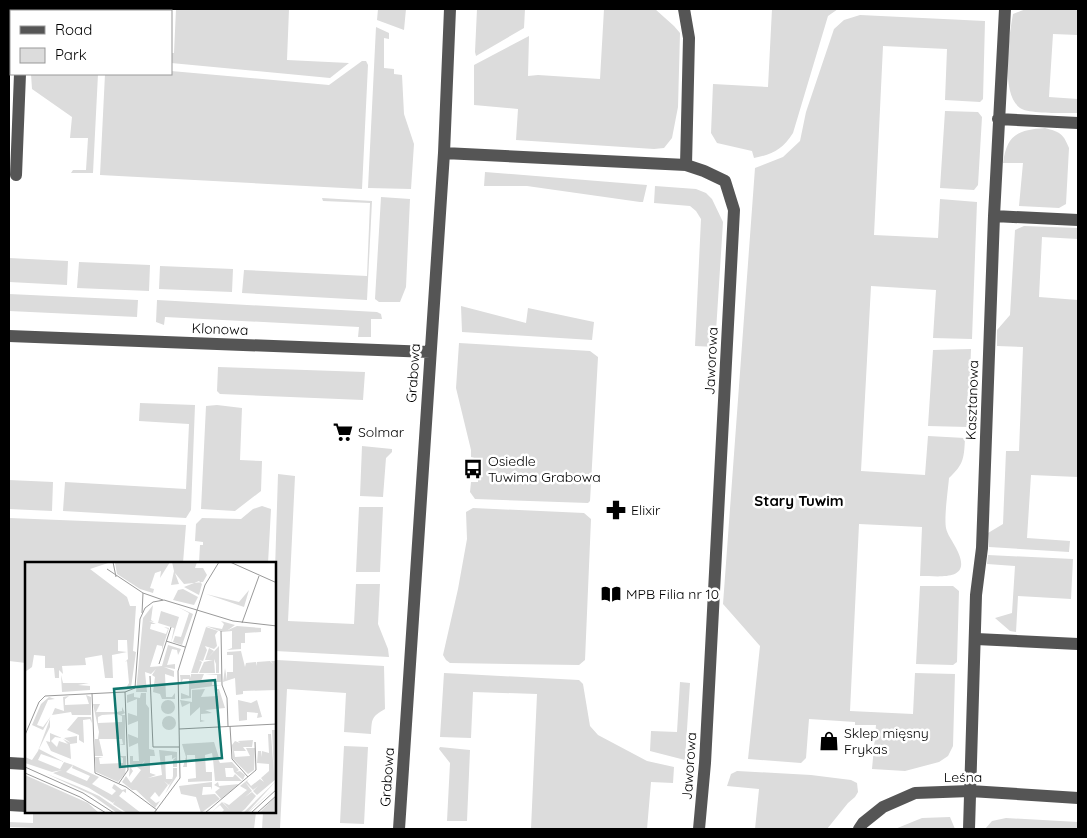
<svg xmlns="http://www.w3.org/2000/svg" width="1087" height="838" font-family="Quicksand,sans-serif">
  <style>
    .green { fill: #dcdcdc }
    .lines { fill: none; stroke-linecap: round; stroke-linejoin: round }
    .minor { stroke: #555; stroke-width: 12 }
    .labels { text-anchor: middle; stroke-width: 5; stroke-linejoin: round; paint-order: stroke }
    .street-label { font-size: 14px; fill: #000; stroke: #fff }
    .poi-label { font-size: 14px; fill: #000; stroke: #fff; text-anchor: start }
    .neighbourhood-label { font-size: 15px; font-weight: bold; fill: #000; stroke: #fff }
    .inset-road { fill: none; stroke: #999; stroke-width: 1 }
    .view { fill: #0f766e; fill-opacity: 0.15; stroke: #0f766e; stroke-width: 2.5 }
    .inset-edge { fill: none; stroke: #000; stroke-width: 2.5 }
  </style>
  <rect width="100%" height="100%" fill="#fff"/>
  <path class="green" d="M176,9H289L287,60L349,63L330,78L171,63V53H174Z
    M378,9H406L404,30L377,20Z
    M477,9H525L524,28L476,56L475,52Z
    M604,9H655L674,26L680,33L678,107L672,138L664,148L654,149L516,140L518,109L474,105V65L529,36L528,76L538,75L600,79Z
    M772,9H838L828,16L793,133C782,150 773,154 754,158L752,151L717,143L711,133L713,84L768,87Z
    M1026,9H1078V35L1053,34L1049,97L1078,99V113C1066,113 1028,114 1020,108C1000,94 1009,36 1013,14Z
    M860,15L985,21L983,99L980,102L945,100L947,49L883,46L874,235L938,238L940,199L977,202L972,339L933,338L936,290L871,286L861,471L925,475L928,436L965,438C964,458 964,464 949,478C948,490 944,517 946,528C947,534 953,542 956,548C974,582 941,576 920,576L922,527L859,524L850,711L913,714L915,673L955,674L953,746L948,756L939,762L905,771L872,769L876,725H855V722L809,719L806,758L801,763L748,759L760,646L723,604L755,168L783,157L800,141L806,112L834,29L844,20Z
    M376,27L389,33V39L384,38V68L394,69V74L402,75L404,114L414,144L411,189L368,188Z
    M362,61H366L368,65L362,189L100,175L105,74H171V71L329,85Z
    M31,74H98L93,173H71L73,170H86L88,138H70L72,117L32,89Z
    M945,111L978,112L982,117L978,185L974,190L940,188Z
    M1045,128C1060,132 1063,133 1069,148L1066,204L1059,208L1019,206L1023,163H1003C1007,135 1017,130 1045,128Z
    M485,172L647,185L643,202H640L527,186H484Z
    M655,186L696,189L706,193L712,199L723,222L715,347L695,346L701,219L696,211L690,206L654,203Z
    M381,197L410,199L406,287L400,302H379L375,299Z
    M322,198L372,201L367,300L242,293L244,270L367,276L370,203L323,201Z
    M1024,226L1078,228V239L1042,237L1039,297L1078,300V477L1031,475L1027,538L1070,541L1069,552L989,547L988,533L1003,524L1006,451H1019L1023,347L997,346V330L1010,315L1015,230Z
    M9,258L68,261L67,285L9,282Z
    M79,262L150,265L149,291L77,288Z
    M160,266L233,269L232,292L159,289Z
    M9,294L138,300L137,317L9,311Z
    M157,300L377,312L381,314L382,319H371V337H358L359,327L165,317L164,325L156,322Z
    M461,306L526,323L528,308L594,322L592,340L462,332Z
    M459,343L590,351L598,357L590,501L588,503L475,499L470,492L471,482H478V459L471,457V450L456,388Z
    M971,349L968,427L928,426L933,350Z
    M218,367L365,372L363,400L220,394L217,391Z
    M140,403L195,405L191,510L186,518L63,511L65,482L186,489L189,424L139,421Z
    M217,405L242,408L240,460L262,461L261,491L235,511L201,509L206,406Z
    M362,446L392,449V452L386,458L383,497L360,496Z
    M278,474L295,476L288,621L354,624L356,584H380L378,624L388,649L389,657L275,651V570Z
    M9,480L53,482L52,511L9,509Z
    M262,506L271,509L268,563H199L200,545H203V542L195,541L196,524L202,518L241,519L253,509Z
    M359,507H383L380,572H356Z
    M473,508L584,513L591,519L585,660L579,665L450,663L446,660L443,655L458,589L467,539L466,512Z
    M9,518L186,525L183,563H26V663L9,661Z
    M988,555L1073,559L1071,599L1018,596L1016,632L1010,631L995,618L1012,613L1015,566L987,564Z
    M920,586H953L959,591L957,662L953,665L916,664Z
    M277,660L384,666L385,709C371,717 372,719 371,734L344,732L346,693L287,689L280,829H262L263,812H275V661Z
    M444,673L579,680L583,684L590,726L598,735L647,761L674,767L673,783L651,782L647,829H531L537,694L473,692L471,738L440,737Z
    M680,682L690,683L685,760L650,751L651,731L677,732Z
    M344,746L368,747L364,824L340,823Z
    M440,747L470,750L467,821H447L450,763L439,749Z
    M737,771L811,775L851,780L857,783L858,792L855,797L848,803L827,829H755L759,789L727,786L731,774Z
    M33,812H256L254,829H62L9,827V822L33,823Z
    M950,817L955,829H895L922,818Z
    M1006,818L1078,822V829H985L992,821Z"/>
  <g class="lines">
    <path class="minor" d="M684,9L689,38L686,165
      M22,11L23,9
      M998,119L1078,123
      M444,153L686,165L704,171L725,181L734,210L705,763L699,829
      M16,175L20,74
      M994,216L1078,220
      M9,336L430,352
      M976,639L1078,644
      M9,763L26,764
      M9,805L26,806
      M399,829L444,153L450,9
      M859,829L863,823L883,807L915,793L970,791L1078,798
      M969,829L976,595L982,548L994,216L1005,9"/>
  </g>
  <defs>
    <symbol id="supermarket-bare" viewBox="-9 -9 18 18"><path d="M-6-5.5h2.5l.6 2H6L4.5 2H-2.5L-4.4-4H-6ZM-1.5 3.2a1.3 1.3 0 1 0 .1 0ZM3 3.2a1.3 1.3 0 1 0 .1 0Z" fill="#000" stroke="#fff" stroke-width="2.5" paint-order="stroke"/></symbol>
    <symbol id="bus-bare" viewBox="-9 -9 18 18"><path d="M-5-6H5V4H4V6H2V4H-2V6H-4V4H-5ZM-3.5-4V0h7V-4ZM-3.5 1.2v1.5H-2V1.2ZM2 1.2v1.5H3.5V1.2Z" fill="#000" stroke="#fff" stroke-width="2.5" paint-order="stroke"/></symbol>
    <symbol id="pharmacy-bare" viewBox="-9 -9 18 18"><path d="M-2-6h4v4h4v4h-4v4h-4v-4h-4v-4h4Z" fill="#000" stroke="#fff" stroke-width="2.5" paint-order="stroke"/></symbol>
    <symbol id="library-bare" viewBox="-9 -9 18 18"><path d="M-6-4Q-3-5.5-.7-3.5V5Q-3 3-6 4ZM6-4Q3-5.5 .7-3.5V5Q3 3 6 4Z" fill="#000" stroke="#fff" stroke-width="2.5" paint-order="stroke"/></symbol>
    <symbol id="shop-bare" viewBox="-9 -9 18 18"><path d="M-5-2.5h2.3a2.7 3.5 0 0 1 5.4 0H5L5.5 6h-11ZM-1.5-2.5h3a1.5 2.3 0 0 0-3 0Z" fill="#000" stroke="#fff" stroke-width="2.5" paint-order="stroke"/></symbol>
  </defs>
  <g fill-rule="evenodd">
    <use href="#supermarket-bare" x="329" y="418" width="28" height="28"/>
    <use href="#bus-bare" x="459" y="455" width="28" height="28"/>
    <use href="#pharmacy-bare" x="602" y="496" width="28" height="28"/>
    <use href="#library-bare" x="597" y="580" width="28" height="28"/>
    <use href="#shop-bare" x="815" y="727" width="28" height="28"/>
  </g>
  <g class="labels">
    <g class="street-label">
      <text transform="translate(220 329) rotate(2)" y="5">Klonowa</text>
      <text transform="translate(711 361) rotate(-87)" y="5">Jaworowa</text>
      <text transform="translate(413 373) rotate(-86)" y="5">Grabowa</text>
      <text transform="translate(972 400) rotate(-88)" y="5">Kasztanowa</text>
      <text transform="translate(689 766) rotate(-86)" y="5">Jaworowa</text>
      <text transform="translate(387 777) rotate(-86)" y="5">Grabowa</text>
      <text x="963" y="782">Leśna</text>
    </g>
    <g class="poi-label">
      <text x="358" y="437">Solmar</text>
      <text x="488" y="466">Osiedle<tspan x="488" dy="16">Tuwima Grabowa</tspan></text>
      <text x="631" y="515">Elixir</text>
      <text x="626" y="599">MPB Filia nr 10</text>
      <text x="844" y="738">Sklep mięsny<tspan x="844" dy="16">Frykas</tspan></text>
    </g>
    <g class="neighbourhood-label">
      <text x="799" y="506">Stary Tuwim</text>
    </g>
  </g>
  <g transform="translate(25 562)">
    <rect width="251" height="251" fill="#fff"/>
    <path d="M0,0H86L65,7L102,35L105,44H111L108,89L111,90L106,126H101L104,121L102,99L100,100L103,97L102,78H93V89L102,90L87,93L88,116H80L77,93L60,96L61,103L37,104L38,112L34,108V116H30L29,106H20V94L9,93L7,105L0,110ZM145,0L135,16L136,9L130,11L125,26L129,27L128,31L115,27L92,12L90,1ZM147,0H172L170,6H178L182,13L178,20L159,22L150,11L154,22L146,23L149,9ZM174,19L177,22L174,33L159,25ZM158,27L173,35L169,43L148,38L153,28ZM224,28L219,45L181,32L214,40ZM128,43L126,58L129,60L124,59L131,62H126L125,67L141,72L143,67L139,65L144,66L137,88V84L132,83L125,105L137,104L143,83L156,87L153,93L152,88L147,87L142,103L150,102V107L139,105L149,109V115L140,112L141,135H147L150,131V137H137L135,132L128,130L130,115L127,113L131,107L126,112L120,110L122,130H111L118,56ZM153,45L168,52L157,83L148,80L150,74L156,75L164,51ZM136,49L154,55L146,81L149,66L130,60L133,61ZM196,59L210,63L203,68L212,64L236,66V70L220,71V81H216V87L202,88L207,86V69L197,70L181,64L197,67L199,62ZM181,65L193,69L190,73L192,84L189,87L180,84L182,88L178,99L174,98L177,100L173,111H166ZM194,84V111H191V102L189,97L190,111H174L179,100L188,98H180L184,86L189,89L181,98ZM216,89L220,105L221,101L231,100L232,104V100L245,99L248,102L246,99H251V128L218,129V132L211,133L210,116L198,120L200,106L202,118V110H208V93H202V90ZM166,112H179L176,119H192V113L180,112H196V120H187V123H196L166,127V136L156,137V131L164,134V117H158L156,121L155,113H165L166,116ZM36,113L38,121H64L53,123L65,124V128L37,130ZM180,127L176,135L193,134V129L189,127H194L200,146L180,148L187,151L176,152V158L180,159L175,160V145L165,154V141L157,145L155,138L167,140V128ZM109,131V135L115,136L116,131H121V142L124,146V187L129,188L130,194H125V211L131,213L123,216L137,213L134,188L152,190V205H148V198L151,195L147,197V193L140,194L141,217H147V214L148,218V206H152V214L140,232L147,218L144,223L139,219L143,223L134,235L130,230L125,236L131,241L135,239L130,246L111,228H107L112,226L107,228L97,220L101,214L106,221L116,208L112,205L106,206L108,209L104,215L105,203L118,202L120,198L117,202H105V194H108V199H114L113,181L104,185L103,172L113,176V159L103,163V151L112,154V137L102,141V133ZM61,133L66,135V153H47L46,150L27,153L30,146L39,149L38,135L44,134L40,137V143L64,142ZM24,135L30,137L23,138L12,163L18,165L26,154L18,168L7,163L16,142ZM136 145a7 7 0 1 1 14 0a7 7 0 1 1-14 0ZM213,138L226,141L232,138L237,155L232,156L233,151L222,150V158L214,159ZM68,142H75L71,150H92L97,149V145L100,151L96,153H100V183H94L98,182L97,177H74L78,194H70V177H73L74,170ZM92,152L97,154V160L73,161V155L77,153ZM137 161a7 7 0 1 1 14 0a7 7 0 1 1-14 0ZM53,155H66L67,161L65,157L58,158L59,181L54,178V173L42,168ZM25,157V165L14,187L39,200L16,192L13,198L35,207L39,200L48,203L41,210L62,219L65,214L47,206L48,203L74,215L67,222L87,233L91,229L87,226L89,222L97,228L101,227V231L98,229L94,234L116,251H102L88,242L90,239L88,241L64,226L28,211L37,208L27,210L0,201V195L7,198L13,189ZM247,168H251V217L232,233L228,229L233,224L228,228L220,220L225,216L222,219L226,224L235,217L239,220L236,216L244,209V202L232,201L233,189H236V195L237,189L244,191L243,172H246L249,212ZM25,171L37,176L30,175L26,179L32,185L34,179L43,182L38,177L46,181L39,176L52,174V181L45,182L46,197L26,189L21,179L25,180ZM228,178L227,185H218L221,189H209L210,195L225,194L221,186H230L229,208L223,212L208,197L207,183L210,179L215,181L213,179ZM189,180L194,196L188,197L187,191L180,193L181,210H187V219L163,220V217L171,216L170,193H162V205H158L161,195L157,182ZM94,194H101V204L100,212L93,220L71,210L70,195H78L74,196L75,202L98,201V196ZM188,197H193L195,201L207,200L214,208L211,210L215,209L220,213L218,218L209,210L208,206H200L201,215H208L210,212L217,219H190ZM21,210L74,234L99,251H92L67,233L20,211L54,225ZM0,213L63,241L74,251H0ZM251,219L222,251L251,225L223,251H218ZM187,220V228L186,225H178L177,233L190,232L195,237L176,251L171,235L156,232L154,224ZM193,220L194,224L214,222L196,237L190,230L195,226L189,223ZM220,220L227,229L220,235L227,230L231,234L220,247L215,251H196L199,248L195,243L187,250L197,240L205,248L198,240L204,243L222,228L215,224ZM251,234V251H234Z" fill="#dcdcdc" fill-rule="evenodd"/>
    <path class="inset-road" d="M88,0L91,15M205,0L252,21M82,7L118,31L117,51M118,31L138,38M217,61L234,14M196,69L197,123L202,136L203,164M141,79L160,85M134,102L146,65M125,114L128,185H154M67,131L70,211L101,225L132,248M205,164L207,197L223,215M154,167L252,162M0,173L14,140L20,134L100,130L110,126L115,57L120,46L128,40L139,38L208,59L252,64M0,205L58,231L89,251M0,211L55,235L81,251M94,221L103,208L100,130M129,251L155,216L153,109L180,23L194,0M180,251L231,208L230,180M226,251L252,227M232,251L252,233"/>
    <path class="view" d="M190,118L197,196L95,205L89,127Z"/>
    <rect width="251" height="251" class="inset-edge"/>
  </g>
  <rect width="1087" height="838" fill="none" stroke="#000000" stroke-width="20"/>
  <rect x="10" y="10" width="162" height="65" fill="#ffffff" stroke="#999999"/>
  <rect x="20" y="26" width="25" height="8" fill="#555555" stroke="#999999"/>
  <text x="55" y="35" font-size="15" fill="#000000">Road</text>
  <rect x="20" y="48" width="25" height="15" fill="#dcdcdc" stroke="#999999"/>
  <text x="55" y="60" font-size="15" fill="#000000">Park</text>
</svg>
